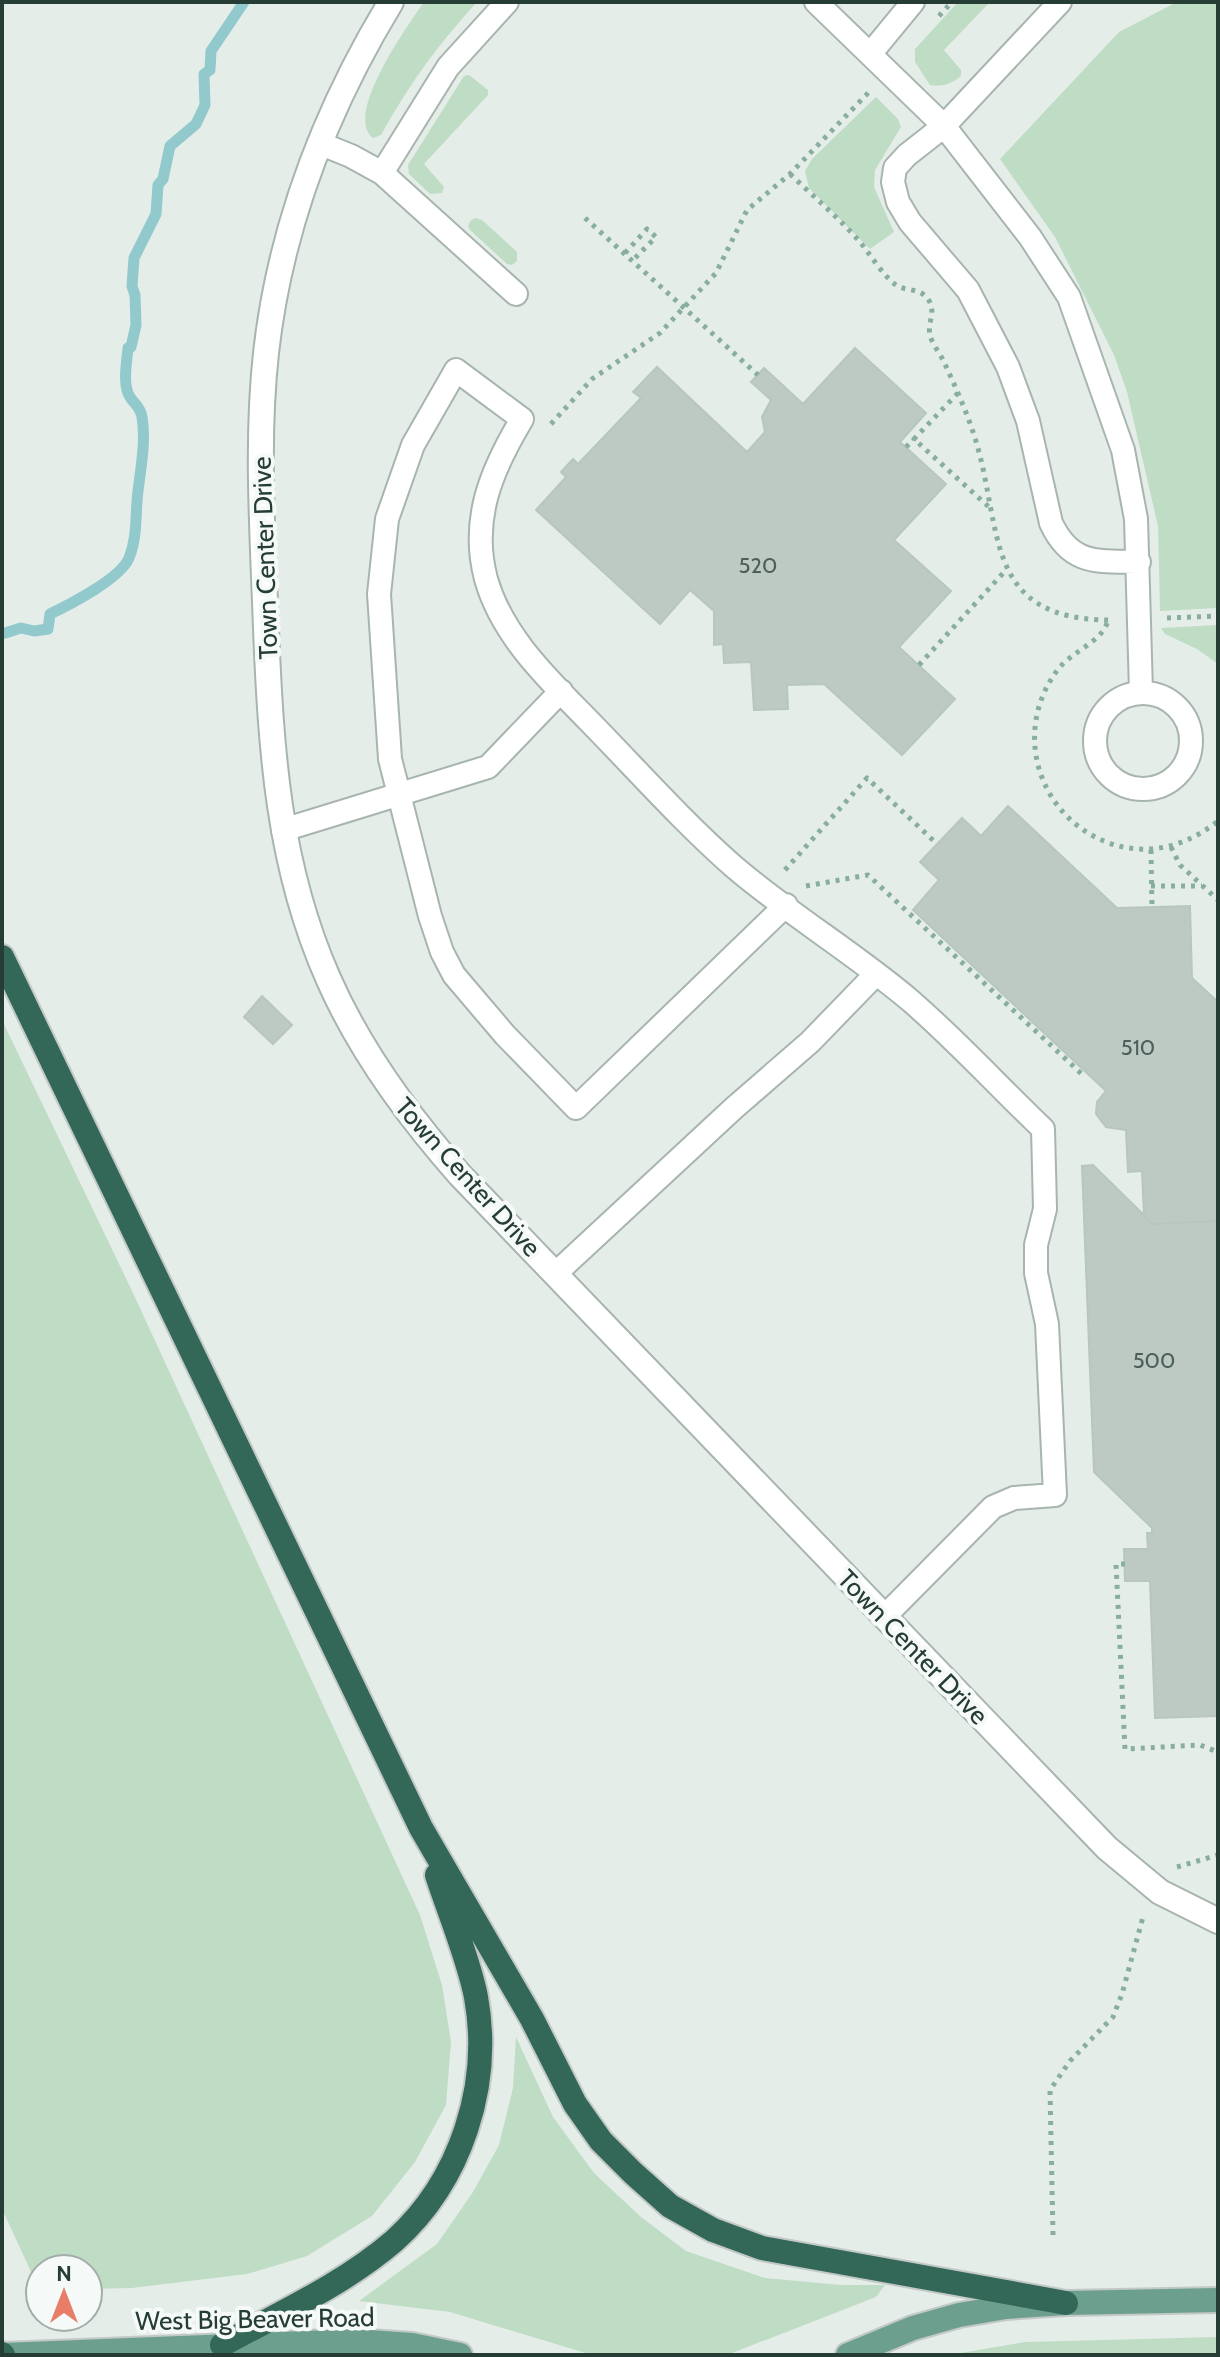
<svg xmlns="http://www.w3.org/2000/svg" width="1220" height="2357" font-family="Cabin,sans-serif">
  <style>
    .green { fill: #bfdcc5 }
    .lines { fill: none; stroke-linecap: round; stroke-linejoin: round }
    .stream { stroke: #91c9cd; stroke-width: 11 }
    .building { fill: #bdcac4; stroke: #b7c6bf; stroke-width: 2 }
    .service-casing { stroke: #a8b5af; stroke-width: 26 }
    .minor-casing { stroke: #a8b5af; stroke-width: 28 }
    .primary-casing { stroke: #c2c9c6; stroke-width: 28 }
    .motorway-casing { stroke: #c2c9c6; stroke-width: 28 }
    .path { stroke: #88ae9f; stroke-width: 5; stroke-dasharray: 4 6; stroke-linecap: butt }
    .service { stroke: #fff; stroke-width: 22 }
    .minor { stroke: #fff; stroke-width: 24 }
    .primary { stroke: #6d9f8e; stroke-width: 24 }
    .motorway { stroke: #336859; stroke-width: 24 }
    .labels { text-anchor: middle; stroke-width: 8; stroke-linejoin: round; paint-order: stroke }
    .number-label { font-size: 22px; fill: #4b6059 }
    .street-label { font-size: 26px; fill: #253d35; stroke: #f5f9f7 }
  </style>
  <rect width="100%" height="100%" fill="#e5ede9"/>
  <path class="green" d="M424,2H477C437,46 410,83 381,135L373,138C343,116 408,25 424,2Z
    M958,2H990L944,50L961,70V76C951,84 943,87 930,85L915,62V49Z
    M1177,2H1218V608L1160,611L1158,526L1127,392L1114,355L1055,237L1000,159L1119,32Z
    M469,75L488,90V95L424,164L444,187L442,193L430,194L409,174L408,165L464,76Z
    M876,97L898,119L901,127L875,170L874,187L894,232L870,249L809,188L805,171L812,159Z
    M476,218L482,220L517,252V261L512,265L507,264L470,230L468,226L471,220Z
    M1218,625V664L1197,649L1165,634L1161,628Z
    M2,1020L133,1293L420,1915L442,1985L451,2042L446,2105L415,2162L372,2216L307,2256L247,2274L132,2288L88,2289V2269H40V2291L2,2209Z
    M516,2037L553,2117L594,2173L641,2217L686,2251L765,2278L841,2285H885L876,2297L727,2355H592L450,2312L359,2301L437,2244L473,2192L499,2145L513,2088Z
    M1218,2337V2355H949L1025,2342Z"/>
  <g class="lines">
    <path class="stream" d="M2,634L21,628L34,631L48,629L50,614C71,604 121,578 129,558C138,536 135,513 138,491C141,466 146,441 142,417C140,406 135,405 130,397C122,385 127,361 128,348L131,347L136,325L135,295L132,286L134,258L156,214L158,185L163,179L170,146L196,124L205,105L204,74L210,70L211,51L244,2"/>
  </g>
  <path class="building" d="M855,348L926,413L900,442L946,484L894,540L951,591L899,647L955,699L902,755L824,684L787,685L788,709L754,710L751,662L724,663L723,644L714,645V611L690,590L660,624L536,510L566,477L561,472L573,459L578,464L641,398L633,392L657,367L747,452L765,432L762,417L771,400L751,382L764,368L803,404Z
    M1008,806L1117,908L1190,906L1192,978L1218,1002V1247L1217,1221L1153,1224L1144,1215L1142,1171L1128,1172L1126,1130L1106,1127L1096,1114L1097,1102L1106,1091L913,910L939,880L920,862L962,818L981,836Z
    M262,996L292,1025L273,1044L244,1017Z
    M1093,1165L1153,1224L1217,1221L1218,1716L1155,1718L1150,1581H1125L1124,1549H1148L1147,1533H1152V1528L1094,1472L1082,1166Z"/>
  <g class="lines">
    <defs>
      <path id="service" d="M816,2L944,126L1030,237L1069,297L1123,450L1136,519L1141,692
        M1060,2L944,126L907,155L895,168L893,182L898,202L910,222L968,290L1008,367L1028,421L1051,523C1071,566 1098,561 1139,562
        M871,53L913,2
        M319,143L351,156L382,173L516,294
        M382,173L448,67L507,2
        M1095 741a48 48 0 1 1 96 0a48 48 0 1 1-96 0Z
        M283,830L488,767L561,691
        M786,905L576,1108L505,1035L454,975L442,952L430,916L390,759L379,594L387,519L413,445L456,370L522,419C492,469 470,519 486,579C502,636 548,679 588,720C636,769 682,821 733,866C790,915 856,954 912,1002C958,1042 999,1087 1043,1129L1045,1209L1036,1245V1273L1047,1324L1055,1495L1014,1498L993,1507L884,1617
        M555,1274L734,1108L810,1042L875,975"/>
      <path id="minor" d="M391,2C326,109 280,228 266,353C256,444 263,538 266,629C271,750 278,865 328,978C360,1051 407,1115 460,1175L1107,1848L1160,1892L1218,1921"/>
      <path id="primary" d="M3,2355L355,2341L412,2345L460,2355
        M848,2355L913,2328L959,2315L1006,2307L1066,2303L1218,2300"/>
      <path id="motorway" d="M2,957L421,1828L532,2019L575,2104L601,2141L633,2173L670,2206L713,2230L762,2248L1066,2303
        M222,2345C280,2313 344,2284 394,2241C461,2181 492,2085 476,1997C469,1960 449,1912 437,1875
        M2,2354L3,2355"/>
    </defs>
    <use href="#service" class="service-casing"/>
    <use href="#minor" class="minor-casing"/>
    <use href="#primary" class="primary-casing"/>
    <use href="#motorway" class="motorway-casing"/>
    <path class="path" d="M939,16L952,2
      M790,174C814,197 839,218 860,242C870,254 884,277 896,285C906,292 919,287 928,299C937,312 927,322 930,335C932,344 940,353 944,362C955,386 966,410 974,435C1004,527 980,621 1113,620
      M585,218L758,375
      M625,253L647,229L656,237L633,260
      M958,393L914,439L990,508
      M551,424L592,379L660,333L716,273L747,210L790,174L869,92
      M906,447L914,439
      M1167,618L1218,616
      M1107,623C1102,641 1072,652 1059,668C1011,729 1037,817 1109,843C1148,857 1187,846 1218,821
      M919,665L1006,570
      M1171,847L1180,865L1218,900
      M1151,850L1152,907
      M785,870L867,778L937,844
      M806,886L868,875L1085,1077
      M1151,886H1202
      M1125,1564H1116L1125,1749L1200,1745L1218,1752
      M1177,1867L1218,1855
      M1053,2235L1050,2090L1070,2061L1113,2017L1122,1994L1143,1917"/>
    <use href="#service" class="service"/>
    <use href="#minor" class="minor"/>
    <use href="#primary" class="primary"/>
    <use href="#motorway" class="motorway"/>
  </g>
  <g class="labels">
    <g class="number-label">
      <text x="758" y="573">520</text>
      <text x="1138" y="1055">510</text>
      <text x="1154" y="1368">500</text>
    </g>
    <g class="street-label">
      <text transform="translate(265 558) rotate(-92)" y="9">Town Center Drive</text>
      <text transform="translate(468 1177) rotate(48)" y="9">Town Center Drive</text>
      <text transform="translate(913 1647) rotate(46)" y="9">Town Center Drive</text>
      <text transform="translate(255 2319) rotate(-1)" y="9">West Big Beaver Road</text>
    </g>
  </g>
  <rect width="1220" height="2357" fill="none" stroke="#253d35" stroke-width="8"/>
  <g transform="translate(64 2293)"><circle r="38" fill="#f5f9f7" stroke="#a2aea9" stroke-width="2"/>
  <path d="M0-6L14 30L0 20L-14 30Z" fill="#e87d68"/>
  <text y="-12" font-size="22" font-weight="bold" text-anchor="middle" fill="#253d35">N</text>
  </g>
</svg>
